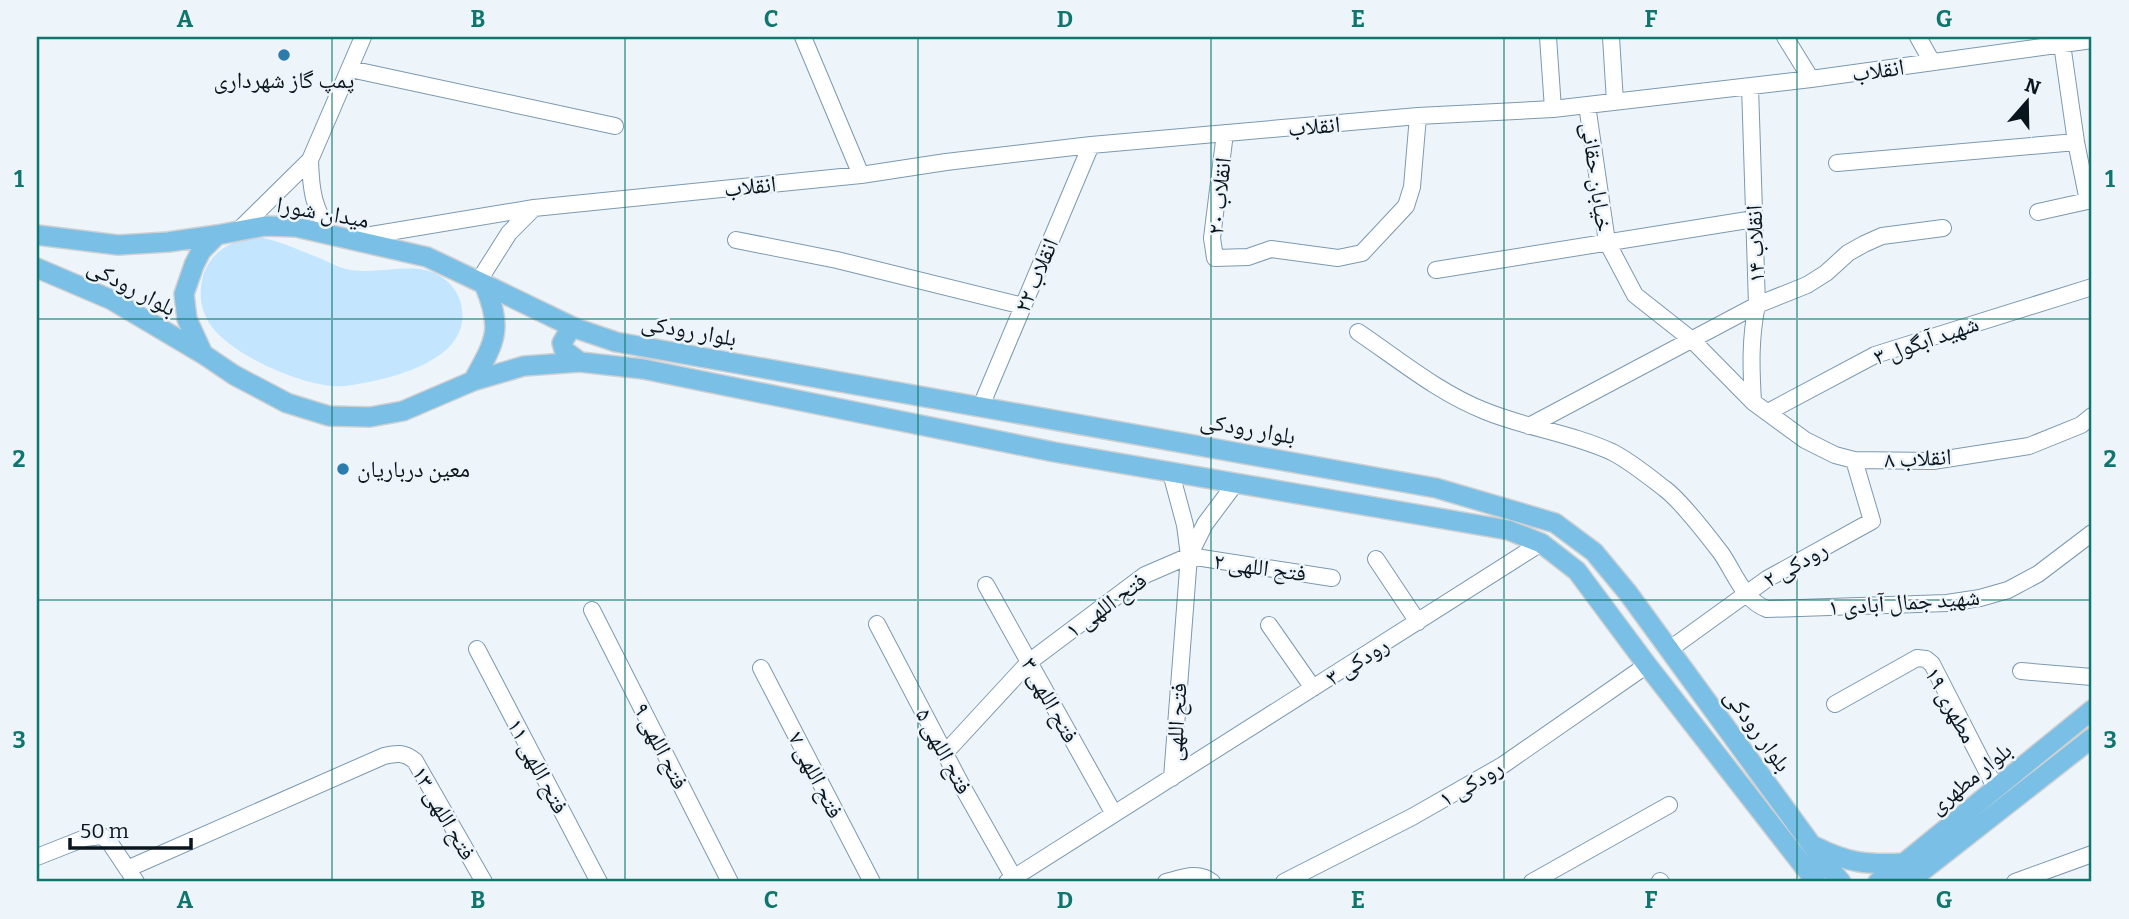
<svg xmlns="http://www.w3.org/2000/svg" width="2129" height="919" font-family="Bitter,'Noto Naskh Arabic',serif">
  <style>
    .green { fill: #c4e5fe }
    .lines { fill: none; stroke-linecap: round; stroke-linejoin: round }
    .minor-casing { stroke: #7b99b0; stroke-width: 18 }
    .major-casing { stroke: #ced0d2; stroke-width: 22 }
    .minor { stroke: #fff; stroke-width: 16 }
    .major { stroke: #79bfe6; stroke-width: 19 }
    .grid { fill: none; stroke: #0f766e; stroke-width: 2; stroke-opacity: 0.55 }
    .poi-dot { fill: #2b7bad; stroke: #eef5fa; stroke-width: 2.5 }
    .labels { text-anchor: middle; stroke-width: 5; stroke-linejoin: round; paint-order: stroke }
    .street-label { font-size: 23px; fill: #0a161e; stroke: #eef5fa }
    .poi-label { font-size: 23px; fill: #0a161e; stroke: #eef5fa }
    .neatline { fill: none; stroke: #0f766e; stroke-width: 2.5 }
    .grid-label { font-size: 23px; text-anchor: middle; font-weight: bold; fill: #0f766e }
  </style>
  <rect width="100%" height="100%" fill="#eef5fa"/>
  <path class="green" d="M252,236C277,239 298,250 322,259C330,263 338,267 346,269C376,276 415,260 440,276C452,283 461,296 462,310C469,363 384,381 345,386C309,390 223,353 207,319C199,304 199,289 204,273C212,251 231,242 252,236Z"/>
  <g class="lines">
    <defs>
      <path id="minor" d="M803,37L861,175
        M1548,37L1553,109
        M1611,37L1615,102
        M1785,37L1811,79
        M1918,37L1932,62
        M2062,44L2076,142L2088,201
        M350,69L615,126
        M1750,86L1757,305C1750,338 1751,368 1753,402
        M1587,105L1607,242L1635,295L1692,340L1753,402L1805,440L1835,455L1854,460L1933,461L2029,446L2081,425L2092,416
        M1225,133L1212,238L1215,258L1248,257L1271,249L1338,258L1362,253L1406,206L1412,187L1418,116
        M310,160L363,37
        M1837,163L2076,142
        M2038,212L2092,200
        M240,229L310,160C311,195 314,205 330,236
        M353,238L534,208L861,175L946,162L1091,145L1418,116L1553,109L1811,79L2092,40
        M736,240L837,260L1023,306
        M1436,270L1754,219
        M478,282L509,233L534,208
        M1358,332C1398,359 1439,393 1485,411C1526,428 1571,433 1612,452C1630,461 1648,476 1665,489C1681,501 1708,536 1721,553C1735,573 1743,600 1767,609L1947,603L1980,598L2008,590L2038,574L2092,533
        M981,406L1091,145
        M1768,412L1875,355L2092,287
        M1529,426L1757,305L1807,285L1826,273L1848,253L1864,244L1882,236L1943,228
        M1171,473L1185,525L1189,556L1172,778
        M1189,556L1332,578
        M1189,556L1205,524L1235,484
        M1376,559L1418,622
        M986,585L1114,814
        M592,610L730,882
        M877,624L962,786L1014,878
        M1269,625L1313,688
        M477,649L599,882
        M1670,649L1767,579L1872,521L1854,460
        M761,668L872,882
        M2021,671L2092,677
        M1835,704L1917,658L1926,659L1932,664L1996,789
        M945,753L1029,662L1145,575L1189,556
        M37,857L85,838L102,836L110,843L136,882
        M127,869L384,756C397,753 404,752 415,761L484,882
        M1660,881L1661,882
        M1007,882L1541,543
        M1166,882C1182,878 1198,871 1212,882
        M1284,882L1412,817L1503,765L1647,665
        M1532,882L1669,805
        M2015,882L2092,854"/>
      <path id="major" d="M37,235L118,245L168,242L217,235
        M37,268L112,300L203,354
        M484,284L575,328L616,342L1436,488L1555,523L1594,552L1628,593L1824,862L1841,882
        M575,328L569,331L562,343L564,350L580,362
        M473,381C496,340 503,329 484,284L427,257L296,227L265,226L217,235L201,251L194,265L184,294L187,319L203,354L234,375L287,403L329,416L370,417L403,411L473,381L524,366L580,362L643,369L1054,452L1508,530L1541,543L1577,571L1647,665L1816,882
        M1814,846C1848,863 1866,865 1904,863
        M1878,882L1904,863L2092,710
        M1908,882L2092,738"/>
    </defs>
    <use href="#minor" class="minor-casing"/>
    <use href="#major" class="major-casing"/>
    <use href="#minor" class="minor"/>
    <use href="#major" class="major"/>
  </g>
  <path class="grid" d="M332,37V882M625,37V882M918,37V882M1211,37V882M1504,37V882M1797,37V882M37,319H2092M37,600H2092"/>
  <g class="poi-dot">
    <circle cx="284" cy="55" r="7"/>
    <circle cx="343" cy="469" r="7"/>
  </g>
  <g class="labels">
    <g class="street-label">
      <text transform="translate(1878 70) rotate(-8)" y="8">انقلاب</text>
      <text transform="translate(1314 126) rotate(-5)" y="8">انقلاب</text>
      <text transform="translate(1597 177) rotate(82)" y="8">خیابان حقانی</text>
      <text transform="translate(750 186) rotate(-6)" y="8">انقلاب</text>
      <text transform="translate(1219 196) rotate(-84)" y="8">انقلاب ۲۰</text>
      <text transform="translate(323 212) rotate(10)" y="8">میدان شورا</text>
      <text transform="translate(1755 244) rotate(-92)" y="8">انقلاب ۱۴</text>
      <text transform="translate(1036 275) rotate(-67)" y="8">انقلاب ۲۲</text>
      <text transform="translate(132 287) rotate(28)" y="8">بلوار رودکی</text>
      <text transform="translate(689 330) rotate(10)" y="8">بلوار رودکی</text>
      <text transform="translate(1926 340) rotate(-19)" y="8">شهید آبگول ۳</text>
      <text transform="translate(1248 428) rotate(10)" y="8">بلوار رودکی</text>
      <text transform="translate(1918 458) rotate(-3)" y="8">انقلاب ۸</text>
      <text transform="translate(1795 564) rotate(-30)" y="8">رودکی ۲</text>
      <text transform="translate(1260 567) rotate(8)" y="8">فتح اللهی ۲</text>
      <text transform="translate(1904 602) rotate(-4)" y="8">شهید جمال آبادی ۱</text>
      <text transform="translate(1106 605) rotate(-36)" y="8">فتح اللهی ۱</text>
      <text transform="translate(1357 661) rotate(-33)" y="8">رودکی ۳</text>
      <text transform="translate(1050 700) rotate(61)" y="8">فتح اللهی ۳</text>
      <text transform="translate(1951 705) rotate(61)" y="8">مطهری ۱۹</text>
      <text transform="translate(1176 722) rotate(-86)" y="8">فتح اللهی</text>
      <text transform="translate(1758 730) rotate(54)" y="8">بلوار رودکی</text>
      <text transform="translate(661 746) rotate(63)" y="8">فتح اللهی ۹</text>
      <text transform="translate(944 751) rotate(62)" y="8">فتح اللهی ۵</text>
      <text transform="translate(538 766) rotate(62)" y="8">فتح اللهی ۱۱</text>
      <text transform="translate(816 775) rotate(63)" y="8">فتح اللهی ۷</text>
      <text transform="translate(1970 778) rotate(-39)" y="8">بلوار مطهری</text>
      <text transform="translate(1471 783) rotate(-31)" y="8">رودکی ۱</text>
      <text transform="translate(444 813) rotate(60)" y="8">فتح اللهی ۱۳</text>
    </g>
    <g class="poi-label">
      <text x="284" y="88">پمپ گاز شهرداری</text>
      <text x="357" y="477" text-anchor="start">معین درباریان</text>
    </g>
  </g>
  <rect width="2129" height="919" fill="none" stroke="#eef5fa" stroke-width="77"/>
  <g transform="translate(2027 102) rotate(20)" stroke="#eef5fa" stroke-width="5" paint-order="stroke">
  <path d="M0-5L12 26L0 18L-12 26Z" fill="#0a161e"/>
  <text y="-10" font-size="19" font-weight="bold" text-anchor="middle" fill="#0a161e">N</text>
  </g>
  <path d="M70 838v10h121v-10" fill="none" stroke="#0a161e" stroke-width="3.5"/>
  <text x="80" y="838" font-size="21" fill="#0a161e" stroke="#eef5fa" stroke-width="5" paint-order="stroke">50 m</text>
  <rect x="38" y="38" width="2052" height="842" class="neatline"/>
  <g class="grid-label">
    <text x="185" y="27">A</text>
    <text x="478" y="27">B</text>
    <text x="771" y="27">C</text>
    <text x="1065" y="27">D</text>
    <text x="1358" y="27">E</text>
    <text x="1651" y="27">F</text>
    <text x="1944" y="27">G</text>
    <text x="19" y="187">1</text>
    <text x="2110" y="187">1</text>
    <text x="19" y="467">2</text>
    <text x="2110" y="467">2</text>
    <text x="19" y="748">3</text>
    <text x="2110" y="748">3</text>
    <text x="185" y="908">A</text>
    <text x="478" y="908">B</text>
    <text x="771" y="908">C</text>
    <text x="1065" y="908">D</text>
    <text x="1358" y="908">E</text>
    <text x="1651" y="908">F</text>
    <text x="1944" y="908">G</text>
  </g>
</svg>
